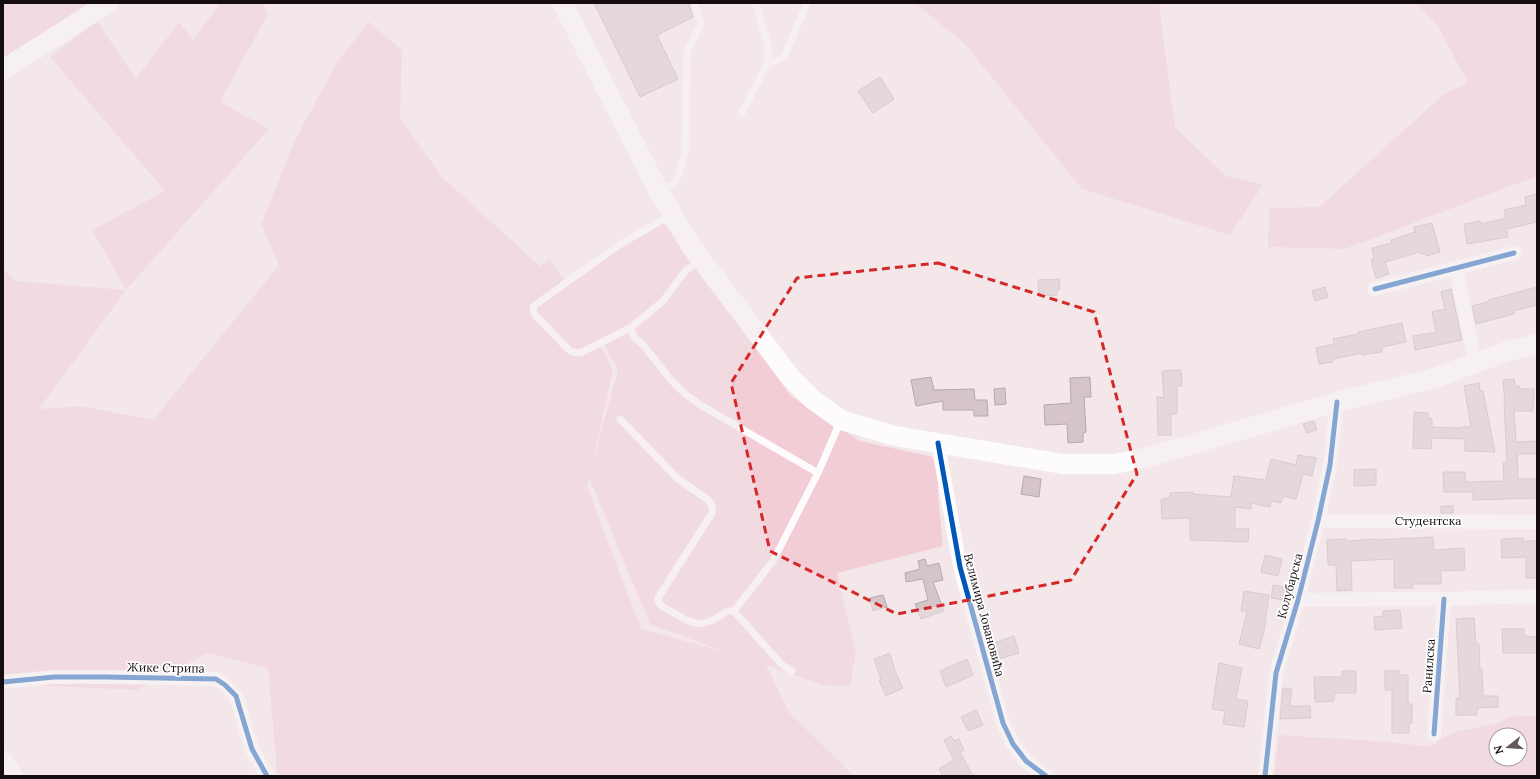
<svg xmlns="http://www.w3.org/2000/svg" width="1540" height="779" font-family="Lora,serif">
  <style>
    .green { fill: #f2cdd6; fill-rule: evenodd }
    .building { fill: #d5c5c8; stroke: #b3aaac }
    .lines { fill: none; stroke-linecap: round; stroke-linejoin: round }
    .service { stroke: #fdfbfc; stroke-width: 7 }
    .minor { stroke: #fdfbfc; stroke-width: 14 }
    .secondary { stroke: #fdfbfc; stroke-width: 20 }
    .cycleway-casing { stroke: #fff; stroke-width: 8 }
    .cycleway { stroke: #0057b8; stroke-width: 5 }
    .marked { fill: none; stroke: #d62828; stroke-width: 3; stroke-dasharray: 8 5; stroke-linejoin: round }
    .labels { text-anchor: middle; stroke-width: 3.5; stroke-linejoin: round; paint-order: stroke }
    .street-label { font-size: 12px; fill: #150d0f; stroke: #fff }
  </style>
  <rect width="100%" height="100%" fill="#f3e7ea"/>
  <path class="green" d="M9,3H93L3,62V7Z
    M220,3H263L268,14L220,102L269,129L126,290L39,409L81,406L153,420L279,265L261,224L294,142L337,62L369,22L402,50L400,118L442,177L540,266L550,259L565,280L660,218L791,396L860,441L938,458V497L943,546L837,573L856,653L850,686L822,685L766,665L789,712L854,776H281L277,772L268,668L208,653L137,690L3,684V269L16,281L126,290L92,230L165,191L50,57L97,21L136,79L179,22L193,40ZM602,340L618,370L592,465L613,369L598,342ZM589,477L650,624L726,652L641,629L587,486Z
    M915,3H1159L1175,127L1226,176L1263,185L1230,235L1082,189L965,44Z
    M1416,3H1537V176L1345,249L1268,247L1269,208L1319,207L1444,94L1468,83L1437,25Z
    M1515,715L1537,716V776H1274L1279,735L1392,742L1430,747L1443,737L1458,731L1495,724ZM1496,735H1520V759H1496Z"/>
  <path class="building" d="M594,3H689L693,17L657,35L678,79L640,97Z
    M880,77L894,99L873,113L858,91Z
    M1537,194V222L1506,229L1508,237L1467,244L1464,224L1480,221L1481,224L1506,218L1504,210L1526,205L1525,197Z
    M1432,223L1440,252L1426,256L1425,253L1421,254L1420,252L1385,262L1389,274L1376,278L1371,260H1374L1372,248L1392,243L1391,240L1415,232L1414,227Z
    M1059,279L1060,289L1057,290V295L1039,296L1038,280Z
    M1325,287L1328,297L1315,301L1312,291Z
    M1537,287V305L1513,311L1514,314L1476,324L1472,306L1488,302V300Z
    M1451,289L1462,340L1415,350L1413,336L1436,332L1432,312L1445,309L1441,292Z
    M1402,323L1406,342L1382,347V352L1362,355V353L1332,359V362L1319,364L1316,348L1334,344L1333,339L1358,334V332Z
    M1181,370L1182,386H1177V414H1171V435H1158L1157,397L1164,398L1162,371Z
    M931,377L934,390L974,389L975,400H987L988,416H974V410H943V401L916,406L911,380Z
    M1090,377L1091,397H1084L1086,432L1083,433V442L1068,443L1067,424L1045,425L1044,405L1071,403L1070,378Z
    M1514,379L1515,386H1519L1520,389H1534L1533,411H1514L1516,442L1537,441V454H1517L1518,479H1537V498L1473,500V492H1444L1443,472H1465V482L1504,481L1503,462H1507L1504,403H1505L1503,380Z
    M1479,383L1480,391H1483L1495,452L1465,451V439L1432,438L1431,449L1413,448L1414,412L1428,413V418L1432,419V427L1457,428L1471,426L1464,386Z
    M1005,388L1006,404L995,405L994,389Z
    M1314,421L1317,430L1307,433L1303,424Z
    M1298,455L1316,458L1312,476L1303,474L1296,499L1283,496L1281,503L1271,501L1270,507L1251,503V509L1235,507V529H1249L1248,542L1190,540V518L1162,519L1161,499L1170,498V493L1193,492V494L1231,497L1234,476L1266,480L1271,459L1296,465Z
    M1376,469V485L1354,486V470Z
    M1024,476L1041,479L1039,497L1021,494Z
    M1441,506H1453V513H1441Z
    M1433,537L1434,550L1464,548L1465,570L1441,571V584H1413V588H1394V559L1351,561L1352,590L1337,591L1336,565H1328L1327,540L1346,539V541L1375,539V540Z
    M1523,538V541H1537V578H1526V557L1502,558L1501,539Z
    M1265,555L1282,559L1278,576L1261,572Z
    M925,559L927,566L939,563L943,580L933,582L944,611L921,619L915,604L928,600L923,579L906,582L905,573L920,569L918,561Z
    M1273,585L1285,587L1283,600L1271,598Z
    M1244,591L1269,595L1264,631L1259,649L1239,644L1247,612L1241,611Z
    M883,595L887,607L873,611L870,598Z
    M1400,610L1402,628L1375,630L1374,617L1383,616V611Z
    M1474,618L1476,644H1479L1480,669H1482L1483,696H1498V707L1477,708V715H1456V698H1460L1456,619Z
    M1502,629H1524V636L1537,637V653H1503Z
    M1014,636L1019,653L996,660L991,644Z
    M890,653L895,671L903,688L886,696L879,680L881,679L874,659Z
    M967,659L973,675L946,687L940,671Z
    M1219,663L1242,668L1236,699L1248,701L1244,727L1223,724L1225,711L1212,709Z
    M1342,671H1356V693H1334V701L1315,702L1314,677H1342Z
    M1385,671H1399V675H1408V704H1412V723H1409V733H1392V690H1385Z
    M1283,688L1292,689L1290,706H1310L1311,718L1280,719Z
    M976,710L983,725L968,731L961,717Z
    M951,736L954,741L959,739L964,750L960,752L973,776H943L939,769L954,760L944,740Z"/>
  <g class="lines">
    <path class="service" d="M768,62L776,61L784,57L807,3
      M742,113L768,62V46L756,3
      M659,192L676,182L685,153L687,52L701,24L694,3
      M671,215L619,245L535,305L533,308L535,315L567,348L572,352L580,353L630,328L663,301L686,270L701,261
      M630,328L635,338L644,346L671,380L685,394L702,406L818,473
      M620,419L678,479L707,499C712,504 713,507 712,513L658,598L659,603L663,607C692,622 698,633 727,611H734L782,665L792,671
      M734,611L773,561L818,473L840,422"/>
    <path class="minor" d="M1456,268L1475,363
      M1375,289L1514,253
      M938,443L960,567L1003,723L1013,744L1026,761L1046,776
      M1318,521L1537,522
      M1298,600L1444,599L1537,596
      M3,682L54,677H106L216,679L225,685L236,696L252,749L267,776
      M1434,734L1444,599
      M3,757L16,776
      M1265,776L1276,673L1298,600L1318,521L1330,465L1337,402"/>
    <path class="secondary" d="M562,3L568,14L659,192L691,246L791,378L812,399L841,420L895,436L1063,464H1114L1145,458L1337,402L1431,379L1509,351L1537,344
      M3,70L108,3"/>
    <defs>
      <path id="cycleway" d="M1375,289L1514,253
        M938,443L960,567L1003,723L1013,744L1026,761L1046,776
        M3,682L54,677H106L216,679L225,685L236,696L252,749L267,776
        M1434,734L1444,599
        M1265,776L1276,673L1298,600L1318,521L1330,465L1337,402"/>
    </defs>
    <use href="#cycleway" class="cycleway-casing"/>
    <use href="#cycleway" class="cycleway"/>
  </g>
  <path d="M0 0H1540V779H0ZM938,263L1094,312L1137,474L1071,580L897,614L770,551L731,383L797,278Z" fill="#f3e7ea" fill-opacity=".55" fill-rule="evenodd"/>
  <path class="marked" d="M938,263L1094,312L1137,474L1071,580L897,614L770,551L731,383L797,278Z"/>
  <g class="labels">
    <g class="street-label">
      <text x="1428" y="525">Студентска</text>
      <text transform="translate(1290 586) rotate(-75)" y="4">Колубарска</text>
      <text transform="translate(984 615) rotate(75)" y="4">Велимира Јовановића</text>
      <text transform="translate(1429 666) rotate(-86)" y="4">Ранилска</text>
      <text transform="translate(166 668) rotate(1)" y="4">Жике Стрипа</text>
    </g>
  </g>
  <rect width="1540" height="779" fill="none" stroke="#150d0f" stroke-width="8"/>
  <g transform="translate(1508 747) rotate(253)"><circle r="19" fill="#ffffff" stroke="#a19e9f"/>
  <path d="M0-3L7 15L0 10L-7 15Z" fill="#63595c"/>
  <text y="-6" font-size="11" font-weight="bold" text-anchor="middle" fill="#150d0f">N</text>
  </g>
</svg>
